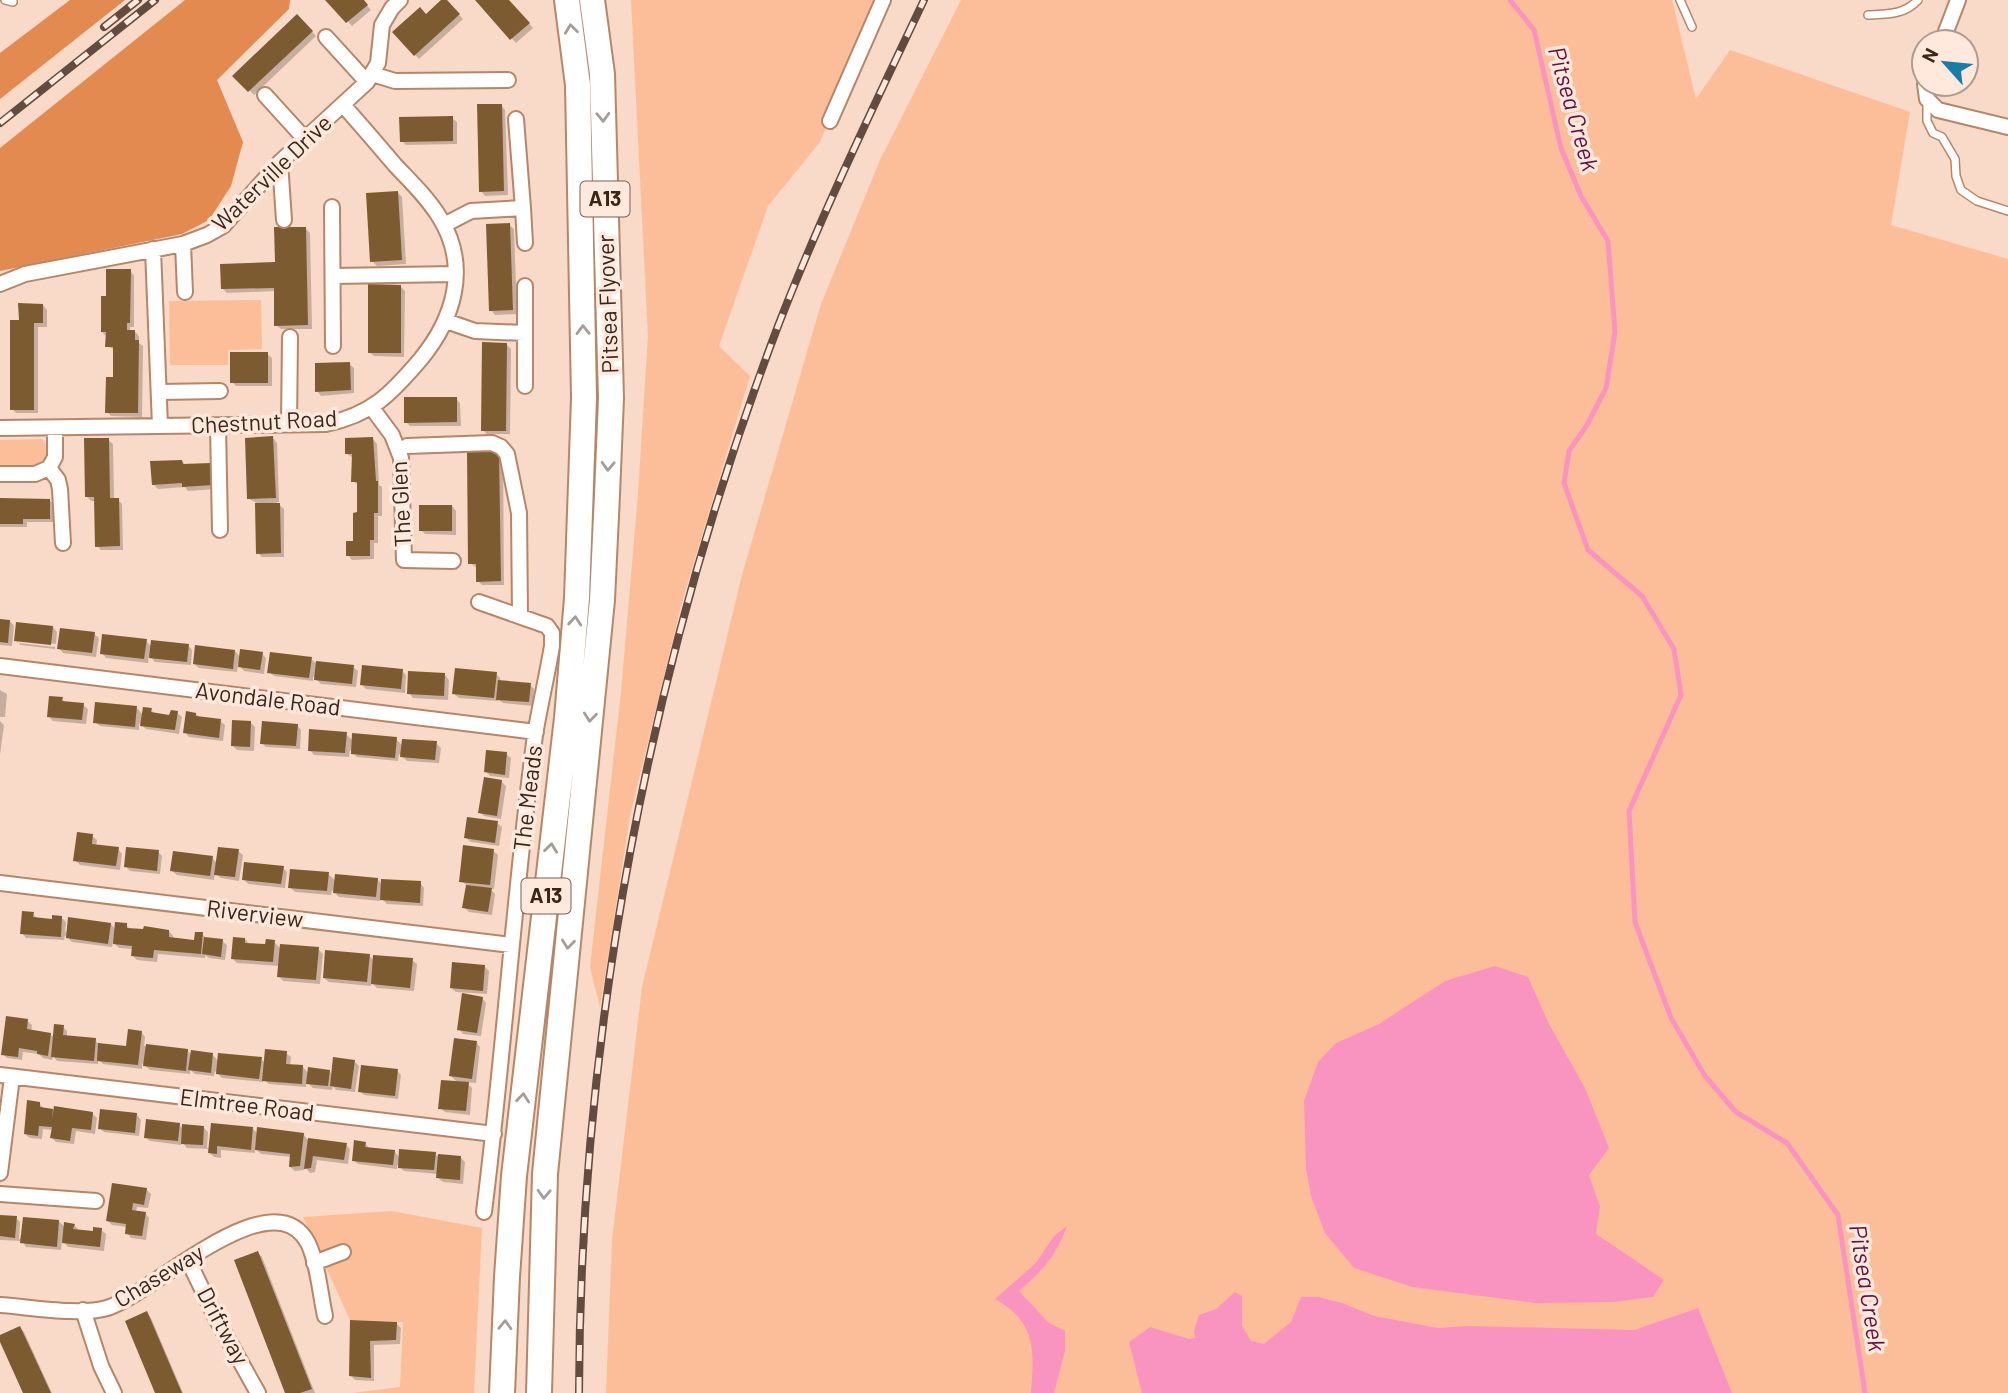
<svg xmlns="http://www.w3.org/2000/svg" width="2008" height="1393" font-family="Barlow,sans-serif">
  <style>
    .green { fill: #fcbe98 }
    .forest { fill: #e38a50 }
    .water { fill: #f994c1 }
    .shadow { fill: #0003 }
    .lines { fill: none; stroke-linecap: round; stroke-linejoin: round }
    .stream { stroke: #f994c1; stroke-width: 5 }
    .building { fill: #7c5b30 }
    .lane-casing { stroke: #b68668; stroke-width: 10 }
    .street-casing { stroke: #b68668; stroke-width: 18 }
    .highway-casing { stroke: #b68668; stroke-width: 28 }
    .lane { stroke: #fff; stroke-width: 7 }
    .street { stroke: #fff; stroke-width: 14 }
    .highway { stroke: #fff; stroke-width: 24 }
    .rail-casing { stroke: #634c3f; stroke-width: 8 }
    .rail { stroke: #ffe9dc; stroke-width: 5; stroke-dasharray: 16; stroke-linecap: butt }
    .oneway { stroke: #a69d98 }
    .labels { text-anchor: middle; stroke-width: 7; stroke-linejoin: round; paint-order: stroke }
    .shield { fill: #ffe9dc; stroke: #746054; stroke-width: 2 }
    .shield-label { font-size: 21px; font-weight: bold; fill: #392519 }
    .street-label { font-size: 23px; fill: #392519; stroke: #ffe9dc }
    .water-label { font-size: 24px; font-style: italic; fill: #680f41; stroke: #ffe9dc }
  </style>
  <rect width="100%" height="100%" fill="#f9d9c7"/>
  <path class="green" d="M631,0H876L820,142L768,206L719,346L750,376L682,602L630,816L600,1007L590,967L621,692L638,494L648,336Z
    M961,0H1672L1696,99L1730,50L1910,112L1891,225L2008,259V1393H606L612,1240L642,987L742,575L821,304L880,160Z
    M261,300L262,349L228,350V365H170L169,301Z
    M42,439L49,448C49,457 45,462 37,467L0,468V440Z
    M392,1211L482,1228L474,1393H352L400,1387L403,1322L350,1320L303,1217Z"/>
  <path class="forest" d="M70,0H125L0,99V53Z
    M185,0H290L289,9L217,80L243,142L231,186L209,220L182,234L0,271V148Z"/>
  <path class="water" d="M1495,966L1528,977L1549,1024L1585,1088L1609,1148L1589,1175L1600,1207L1596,1234L1664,1280L1653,1297L1613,1302L1535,1303L1412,1287L1354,1268L1325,1233L1311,1196L1306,1169L1304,1101L1318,1062L1336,1043L1379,1024L1445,981Z
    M1067,1226C1056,1256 1043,1270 1019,1291L1049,1323L1065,1331V1351L1054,1393H1031C1034,1351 1037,1322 995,1299L1036,1263L1054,1236Z
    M1235,1292L1242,1296V1326L1251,1341L1264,1344L1291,1322L1301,1297H1318L1342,1303L1374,1316L1438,1328L1469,1326L1634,1330L1698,1308L1732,1393H1142L1129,1342L1150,1327L1189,1339L1195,1338L1194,1331L1199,1315L1216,1309Z"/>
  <path class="shadow" d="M328,0H362L371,10L352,26Z
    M444,0L463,19L419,59L395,32L426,16Z
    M477,0H508L533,28L516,43Z
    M297,16L316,36L254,95L235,76Z
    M501,105L505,110L508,195L485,196L481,191Z
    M452,118L457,122V144L406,145L402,141Z
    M398,193L402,197L406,264L377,266L372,261Z
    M509,225L514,229L517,314L495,315L491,310Z
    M306,229L310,233L312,329H281L276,325L275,291L227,293L222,288L277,264Z
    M130,271L134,275V327H130V332H135L139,336V343L143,346L142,417L111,416L107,412L114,379L115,350L107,346V337L102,332L107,298Z
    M400,286L405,291L404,357L374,356L369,352Z
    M43,305L47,310V327H38V413H16L12,409L20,322Z
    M506,344L511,349L510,434H487L483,430Z
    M267,354L272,358V386H236L232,382Z
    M349,364L354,368V393L321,396L317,391Z
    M456,399L460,403L461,426H410L406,422Z
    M273,438L277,443L279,502H276L284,509V557H262L258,553L257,503L249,499Z
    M373,439L377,444L379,485L382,487V516H378V543H374V559L352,560L348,555L355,543L359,514L358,485L353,481V458L347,454Z
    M108,440L113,444L114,500H118L122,504L123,550H101L97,546L96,501H91L87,497Z
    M498,452L503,457L504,585H482L478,581L477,568L470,563Z
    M182,461L186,466L211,464L215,469L216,489L188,491L185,487L158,489L153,484Z
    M0,500H49L54,505V522H27V527H0Z
    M452,506L456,511V535L425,534L421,530Z
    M0,620L10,621L14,626L12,646L0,645Z
    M53,627L57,632L56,644L18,640V643L16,640Z
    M94,634L99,638L96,657L63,653L59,648Z
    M146,641L152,647L188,645L192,650L191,665L155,662L149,655L148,663L106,658L102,653Z
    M19,643L55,647V649L20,645Z
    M235,651L241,658L262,654L266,658L264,674L244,671L238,664L237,672L199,668L194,664Z
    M311,659L318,665L353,667L358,671L356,687L321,684L313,676V681L274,676L269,672Z
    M402,671L406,675L405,693L366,689L362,685Z
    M496,674L500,678V682L530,685L534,689L533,706L503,703L498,699V701L459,698L454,694Z
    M445,675L449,680L448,700L413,698L409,693Z
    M0,690L7,694L5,717H0Z
    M62,699L66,703L83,705L88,709L86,724L53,721L49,717Z
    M136,707L143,715L151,710L156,715L170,717L177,713L182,717L179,734L146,729L139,723V730L100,726L95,722Z
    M196,714L200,718L220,721L225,725L223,741L189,737L185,732Z
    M0,721L4,725L0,755Z
    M251,723L255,727L254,751L237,750L232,745Z
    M297,725L301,730L300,749L266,747L262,743Z
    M346,734L353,741L396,739L403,746L436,743L441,748L439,763L407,761L399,754L398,761L357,757L350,750L349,757L314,755L310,750Z
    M506,754L511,758L509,778L490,776L486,772Z
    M501,781L506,786L501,819L484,816L480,812Z
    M497,823L502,827L499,846L471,842L466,838Z
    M92,836L97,840L96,846L118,849L122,854L120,870L80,865L75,860Z
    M238,851L243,855L239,881L221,878L215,873L214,880L177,875L172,871L212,858L218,864Z
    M493,851L498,855L494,889L489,888L495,894L492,915L469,912L464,907L468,886L461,881Z
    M158,852L162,856L160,874L130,871L126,867Z
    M283,868L287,872L285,888L248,884L244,879Z
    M328,874L336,881L377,879L383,885L420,883L424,888L423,906L387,904L380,897V901L339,897L332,890L331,895L295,892L290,887Z
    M33,914L38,919L54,921L61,917L66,922L65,932L111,924L116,930L126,925L131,930L169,931L173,936V940L196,942L202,934L207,939L222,941L227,945L225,960L209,958L205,955V958L158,954L157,962L137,960L132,955L133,949L119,948L113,942L112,947L72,942L65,935L64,940L26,938L22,933Z
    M245,939L250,945L267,946L274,942L281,949H318L323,954L320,984L283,981L279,976L280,966L237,963L233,959Z
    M369,956L375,961L412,960L417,964L414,991L377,988L371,982V986L329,982L324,978Z
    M484,966L489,971L487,994L456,992L451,988Z
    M482,998L486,1003L481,1036L463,1034L459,1029Z
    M27,1021L32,1025L31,1032L50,1034L54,1038L63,1027L67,1031V1037L95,1040L100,1045L128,1048L141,1032L145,1037L144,1046L187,1050L192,1055L212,1054L219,1062L261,1059L266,1064L286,1053L291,1057L290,1066L303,1067L309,1074L329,1071L333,1075L354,1061L359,1066L355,1092L336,1090L333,1086L332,1090L313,1088L306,1081V1087L269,1084L263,1079V1082L222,1078L215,1071L214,1076L195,1074L190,1070V1074L150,1070L142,1063V1069L103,1064L98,1059V1064L57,1061L53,1056L52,1060L43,1058L39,1054L23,1052L22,1060L7,1058L3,1054Z
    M476,1042L480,1047L476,1083L466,1082L472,1088L470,1115L445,1112L440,1108L458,1083L451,1076Z
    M397,1071L401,1075L398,1099L364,1095L360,1091Z
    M39,1103L44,1109L92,1113L97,1118L95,1134L76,1131L74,1144L56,1142L52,1138L53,1130L43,1129L42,1139L30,1138L25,1134Z
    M137,1115L141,1120L139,1136L104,1132L99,1128Z
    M179,1125L183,1129L204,1128L208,1132L207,1148H210L253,1129L258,1134H303L308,1140L346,1145L350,1149L348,1164L317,1160L315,1172L310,1173L305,1167L304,1170L295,1171L290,1167L292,1157L261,1154L255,1148V1153L221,1150V1158L214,1157L210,1153V1149L187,1148L182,1142L181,1145L150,1141L145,1137Z
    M365,1143L369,1148L394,1151L400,1158L435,1154L439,1158L460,1157L465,1162L463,1184L443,1182L438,1178V1174L404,1171L397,1165V1169L358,1164L353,1160Z
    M146,1189L151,1194L148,1208L137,1207L136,1212L145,1213L149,1218L146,1240L131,1238L127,1233L128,1227L112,1225L108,1221Z
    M0,1216L16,1218L20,1222L19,1239L59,1221L65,1228L74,1225L79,1230L94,1233L101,1230L106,1234L104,1251L68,1247L62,1240L61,1250L26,1247L22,1241L0,1240Z
    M258,1253L262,1257L315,1393H287Z
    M147,1313L151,1318L183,1393H157Z
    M352,1322L397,1324L401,1328L400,1344L374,1345V1381L355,1380L350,1375Z
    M20,1328L24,1332L52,1393H25L0,1338Z"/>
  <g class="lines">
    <path class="stream" d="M1510,0L1534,30L1561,148L1581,196L1608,241L1615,332L1606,388L1587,425L1569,451L1564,483L1588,550L1642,596L1674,649L1681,695L1629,811L1635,922L1671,1018L1705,1076L1736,1112L1787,1143L1838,1215L1865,1393"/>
  </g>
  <path class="building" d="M325,0H364L368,5L346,23Z
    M441,0H447L460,14L414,56L392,32L420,7L426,14Z
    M475,0H509L530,23L510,40Z
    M297,14L313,31L248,92L232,76Z
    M477,104H502L504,191L479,192Z
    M453,116V141L400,142L399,117Z
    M398,191L402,260L370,262L366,193Z
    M510,223L513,310L489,311L486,224Z
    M274,227H306L308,325L274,326V288L221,289L220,264L275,262Z
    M106,269H131L130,323H127V330H135V340H139L138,413H105L106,377H113V347H105L106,332H101V296H106Z
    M368,284L401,285V353H368Z
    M18,303L43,304V323H34V410H10V320H19Z
    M482,342L507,343L506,431H481Z
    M230,352H268V383H230Z
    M350,362L351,390L315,392V363Z
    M404,397H457V422L404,423Z
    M273,436L276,498L247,499L245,438Z
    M373,437L376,481H378V513H374V540H370V556H346V541H353V513L357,512V482H351L352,454H345V438Z
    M84,438H109L110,498H119L120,546L95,547L94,497H85Z
    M499,450L501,581L476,582V564H468L467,451Z
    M182,460L183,464L211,463L213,485L182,487V483L152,485L150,461Z
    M0,498L50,499V519H23V524H0Z
    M255,503H280L281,553L256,554Z
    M419,505H452V531H419Z
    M0,619L10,620L8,643L0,642Z
    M16,622L53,626L51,645L14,641Z
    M60,628L95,632L92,653L57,649Z
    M102,634L147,639L144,659L100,654Z
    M151,640L189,644L187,662L149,658Z
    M195,645L235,650L233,669L193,664Z
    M240,649L263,652L260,670L238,667Z
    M270,652L312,657L309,678L267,673Z
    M316,661L354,665L352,684L314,680Z
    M362,665L403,669L401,689L360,685Z
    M455,668L497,672L494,698L452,694Z
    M408,671L445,673L444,696L407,694Z
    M498,680L531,683L529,702L496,700Z
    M49,696L63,697L62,701L84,703L82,720L47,717Z
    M95,702L137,706L135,727L93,723Z
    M143,707L152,708L151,712L169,715L171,710L178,711L175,730L140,726Z
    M186,711L196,713V716L221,719L219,738L183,733Z
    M232,720L251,721L250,747L231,746Z
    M262,721L298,724L296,746L260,744Z
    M309,729L347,732L345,753L308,751Z
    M352,733L397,737L395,758L351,754Z
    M402,739L437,741L435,760L400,757Z
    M486,750L507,752L505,775L484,772Z
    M484,777L502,780L497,816L478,813Z
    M467,817L498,821L495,843L464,838Z
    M77,832L93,834L92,844L119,847L116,866L73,861Z
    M463,845L494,849L490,885L459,882Z
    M126,847L159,850L157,871L124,867Z
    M218,847L239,849L235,877L214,875Z
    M173,851L213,856L210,876L170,871Z
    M244,862L284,866L281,884L242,880Z
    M290,869L329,872L327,891L288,888Z
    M335,874L378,878L376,897L333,893Z
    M381,879L421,881L420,903L380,900Z
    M466,885L492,888L488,912L462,908Z
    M22,911L34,912L33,917L52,919V915L62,916L61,937L20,934Z
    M68,917L111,923L108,944L66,938Z
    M115,922L127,923V928L143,929L144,926L169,930V937L194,940L195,932H203L201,954L154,950L153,958L131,956L132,946L113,944Z
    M204,937L223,939L221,957L202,954Z
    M233,937L245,938V943L265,944L266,939L275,940L273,962L231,959Z
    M280,944L319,947L316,980L277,977Z
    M325,950L370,954L367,982L323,978Z
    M373,955L413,958L410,988L371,984Z
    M452,962L485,965L483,991L450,988Z
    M462,993L483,997L477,1033L457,1030Z
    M6,1016L28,1019L27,1029L51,1033L48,1056L37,1054V1051L19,1048L18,1057L1,1055Z
    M54,1024L64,1025L63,1035L96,1038L94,1061L51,1057Z
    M128,1029L142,1031L138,1065L97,1061L98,1043L126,1046Z
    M454,1038L477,1041L472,1079L449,1076Z
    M146,1044L188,1049L186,1071L143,1066Z
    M265,1049L287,1051L286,1064L303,1065L302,1084L262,1081Z
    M191,1050L213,1053L211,1073L188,1070Z
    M218,1053L262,1057L259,1079L216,1074Z
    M333,1057L355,1060L351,1089L330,1086Z
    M361,1065L398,1069L395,1096L358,1092Z
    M308,1067L330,1070L328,1086L306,1084Z
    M441,1080L469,1082L466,1111L438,1109Z
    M27,1100L40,1102V1107L53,1109L52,1119L54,1106L93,1112L91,1130L72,1128L70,1141L50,1138L52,1127L39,1126L38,1136L24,1134Z
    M100,1109L137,1113L135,1133L98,1129Z
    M146,1119L180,1123L178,1141L144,1138Z
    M211,1123L253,1127L251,1150L217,1146V1154L208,1153Z
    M182,1124L204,1126L203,1145L181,1144Z
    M257,1127L304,1133L300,1166L289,1167L290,1154L255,1150Z
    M308,1138L347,1143L344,1160L313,1156L311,1168L304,1169Z
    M354,1140L366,1142L365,1147L395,1150L393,1165L352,1161Z
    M399,1149L436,1152L434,1170L398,1168Z
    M438,1154L461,1156L460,1180L436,1178Z
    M112,1183L147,1188L144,1205L133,1203L132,1210L146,1212L142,1236L125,1234L126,1224L106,1221Z
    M0,1215L17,1216L15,1238L0,1236Z
    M23,1217L59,1220L57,1247L20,1243Z
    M64,1222L75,1224L73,1229L93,1231V1227L102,1228L100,1247L62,1243Z
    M258,1251L312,1389L300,1393H285L234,1260Z
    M147,1311L182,1393H155L125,1321Z
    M350,1320L397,1322L396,1340L370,1341L371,1378L349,1376Z
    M20,1326L51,1393H23L0,1342V1335Z"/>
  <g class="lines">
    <defs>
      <path id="lane" d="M5,0L13,2
        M1680,0L1692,27
        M1868,15C1887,14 1904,15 1918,0
        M1927,100V121L1933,133L1942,137L1955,159L1956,176L1961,190L1977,201L2008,211"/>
      <path id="street" d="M326,37L367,82
        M1942,42L1958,0
        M372,74L395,81L508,80
        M1925,84L1927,99L1938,110L2008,127
        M265,95L305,139
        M830,121L883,0
        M280,162L284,220
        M332,207L333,346
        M523,208L525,243
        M444,225L471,211L523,208L516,119
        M183,244L185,292
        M153,249L160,426
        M333,276L455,274
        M0,284L25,274L183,244L207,235L223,226L280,162L367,82L378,63L382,25L392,8L400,0
        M525,286V333
        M446,321L475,331L525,333V386
        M159,392L220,391
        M372,408L392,435L401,458L404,560L453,561
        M289,424L290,337
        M218,426L220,530
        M0,428L326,424C371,415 391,394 420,360C454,319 470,267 440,218C428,198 411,182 395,165C378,145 361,125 343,105
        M407,446L492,443L501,447L507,454L519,513L520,615
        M49,468L58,480L60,489L63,543
        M0,474H35L49,468L55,457V428
        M479,602L547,626L552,633V646C547,676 540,705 535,735C514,894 504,1053 484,1212
        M0,666L536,732
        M0,883L511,945
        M0,1075L494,1134
        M0,1173L12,1077
        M0,1194L96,1201
        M188,1260L216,1318L258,1393
        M314,1263L343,1252
        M0,1305C30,1307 80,1316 107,1308C150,1296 272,1175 308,1243C318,1264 320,1293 325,1316
        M83,1310L101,1366L114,1393"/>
      <path id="highway" d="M502,1393L507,1277L514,1176L567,718L577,598L584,398L578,85L567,0
        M539,1393L545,1174L602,600L607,495L611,398L602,74L592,0"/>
    </defs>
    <use href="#lane" class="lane-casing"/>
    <use href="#street" class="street-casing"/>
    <use href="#highway" class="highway-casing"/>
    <use href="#lane" class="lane"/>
    <use href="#street" class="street"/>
    <use href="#highway" class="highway"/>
    <defs>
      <path id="rail" d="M104,27L138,0
        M0,123L155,0
        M579,1393C580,1030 649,665 778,326C821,215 873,108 924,0"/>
    </defs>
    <use href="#rail" class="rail-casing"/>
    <use href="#rail" class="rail"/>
  </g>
  <defs><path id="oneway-chevron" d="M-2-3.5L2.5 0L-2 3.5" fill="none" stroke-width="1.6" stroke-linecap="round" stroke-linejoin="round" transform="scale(1.75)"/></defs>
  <g class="oneway">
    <use href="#oneway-chevron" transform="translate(571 29) rotate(-97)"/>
    <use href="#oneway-chevron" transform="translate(603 117) rotate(88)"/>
    <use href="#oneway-chevron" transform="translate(583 330) rotate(-91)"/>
    <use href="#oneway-chevron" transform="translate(608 466) rotate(92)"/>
    <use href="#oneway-chevron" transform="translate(575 621) rotate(-85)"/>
    <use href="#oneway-chevron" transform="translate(590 717) rotate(96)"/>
    <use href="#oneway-chevron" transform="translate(551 848) rotate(-83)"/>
    <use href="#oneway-chevron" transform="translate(568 944) rotate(96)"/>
    <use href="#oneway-chevron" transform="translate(523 1098) rotate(-84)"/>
    <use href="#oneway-chevron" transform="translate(544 1194) rotate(92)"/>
    <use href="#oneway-chevron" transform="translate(505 1325) rotate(-88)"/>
  </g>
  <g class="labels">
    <g class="shield">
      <rect x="580.5" y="181.5" width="49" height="35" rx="5"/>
      <rect x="521.5" y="878.5" width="49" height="35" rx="5"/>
    </g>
    <g class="shield-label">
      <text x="605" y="206">A13</text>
      <text x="546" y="903">A13</text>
    </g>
    <g class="street-label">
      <text transform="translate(272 173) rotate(-44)" y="8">Waterville Drive</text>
      <text transform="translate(608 304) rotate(-92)" y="8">Pitsea Flyover</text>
      <text transform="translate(264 422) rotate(-3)" y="8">Chestnut Road</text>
      <text transform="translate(401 504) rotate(-93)" y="8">The Glen</text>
      <text transform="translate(268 699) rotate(7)" y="8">Avondale Road</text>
      <text transform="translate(528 798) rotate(-83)" y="8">The Meads</text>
      <text transform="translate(255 914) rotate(7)" y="8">Riverview</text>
      <text transform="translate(247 1105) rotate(7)" y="8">Elmtree Road</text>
      <text transform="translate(159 1276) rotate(-31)" y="8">Chaseway</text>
      <text transform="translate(223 1326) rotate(62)" y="8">Driftway</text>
    </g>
    <g class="water-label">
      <text transform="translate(1573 109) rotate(74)" y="8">Pitsea Creek</text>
      <text transform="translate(1867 1288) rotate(81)" y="8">Pitsea Creek</text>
    </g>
  </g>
  <g transform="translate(1945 63) rotate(297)"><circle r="33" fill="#ffe9dc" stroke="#b09b8e" stroke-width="2"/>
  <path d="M0-5L12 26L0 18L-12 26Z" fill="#187ea9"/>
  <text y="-10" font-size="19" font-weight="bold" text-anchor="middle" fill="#392519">N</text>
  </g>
</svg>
